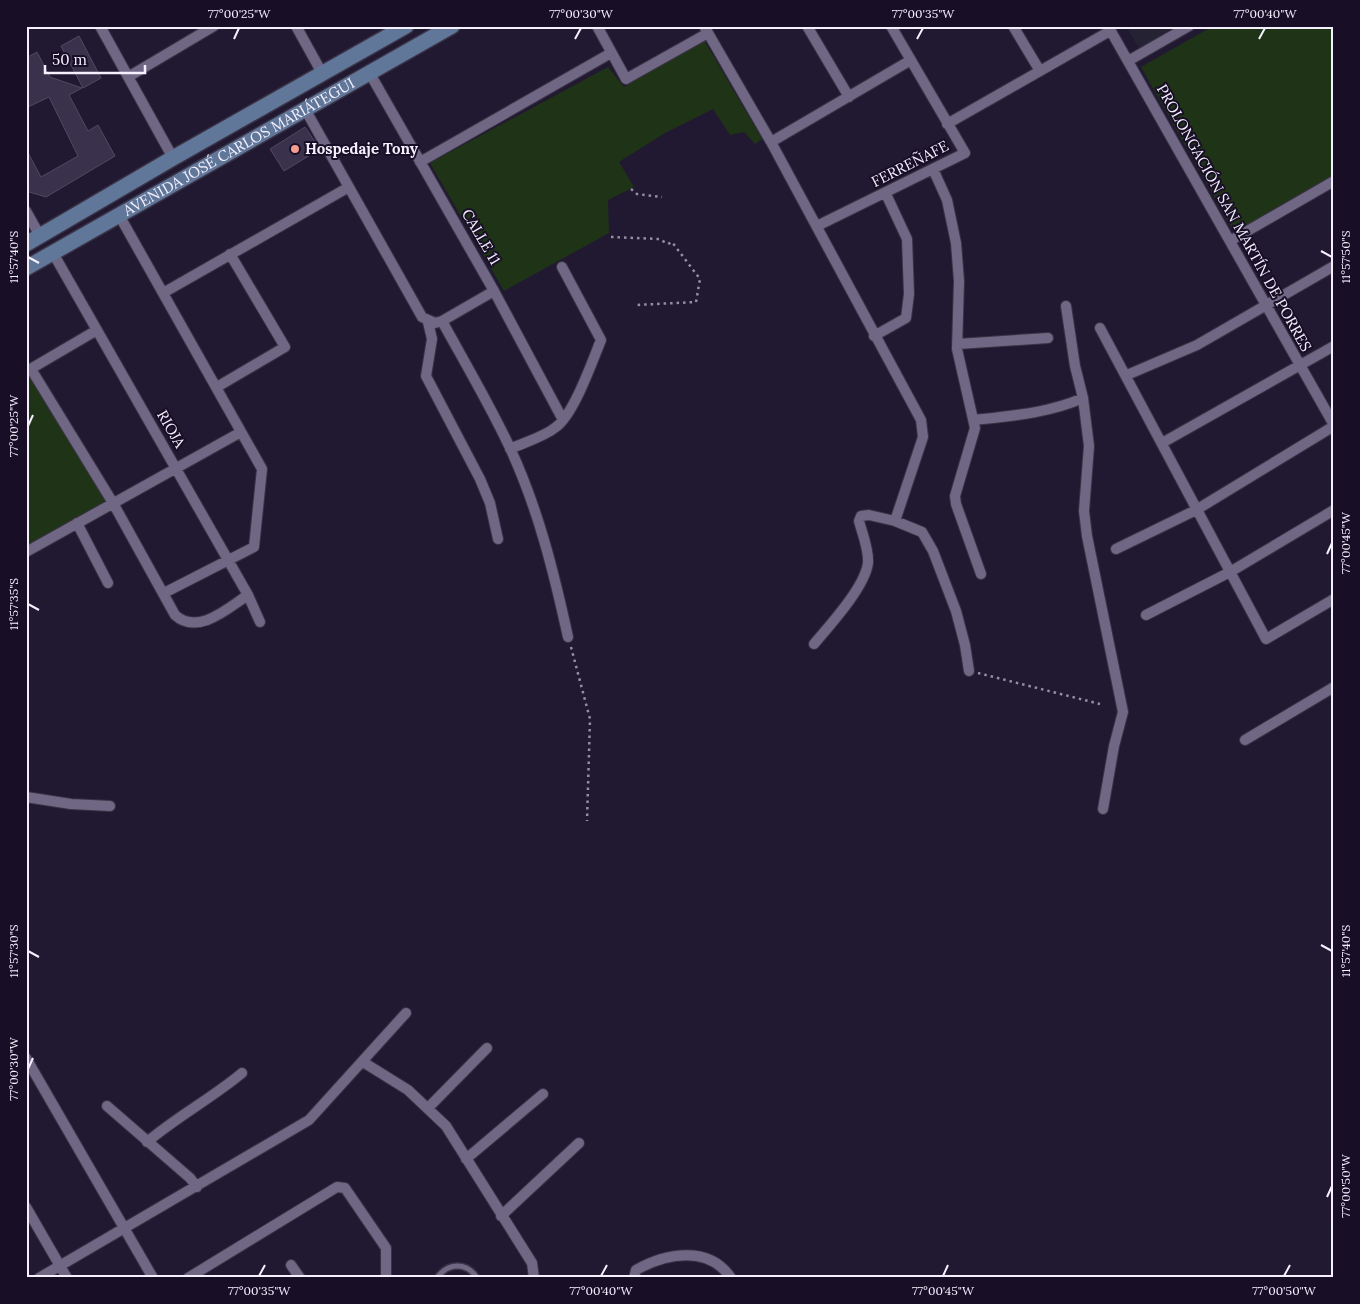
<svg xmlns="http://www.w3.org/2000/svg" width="1360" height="1304" font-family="Lora,serif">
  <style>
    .education { fill: #252333 }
    .park { fill: #1f3416 }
    .building { fill: #3a314c; stroke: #514864 }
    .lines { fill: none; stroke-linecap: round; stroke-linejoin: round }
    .lane-casing { stroke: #3a3346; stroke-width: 8 }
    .street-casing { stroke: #3a3346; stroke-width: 12 }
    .secondary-casing { stroke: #3a3346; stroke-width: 18 }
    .path { stroke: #958fa2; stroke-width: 2.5; stroke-dasharray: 2.5 4; stroke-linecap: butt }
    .lane { stroke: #706785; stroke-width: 5 }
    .street { stroke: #706785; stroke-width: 10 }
    .secondary { stroke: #61779a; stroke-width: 15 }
    .ticks { fill: none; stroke: #f4f0fe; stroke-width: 2 }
    .poi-dot { fill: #f59c91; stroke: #180f27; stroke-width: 2 }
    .labels { text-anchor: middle; stroke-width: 4; stroke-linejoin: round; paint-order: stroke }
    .street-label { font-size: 15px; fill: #f4f0fe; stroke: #180f27 }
    .poi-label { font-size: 15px; font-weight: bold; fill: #f4f0fe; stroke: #180f27; text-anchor: start }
    .neatline { fill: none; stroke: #f4f0fe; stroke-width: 2 }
    .ticks-label { font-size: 12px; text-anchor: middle; fill: #f4f0fe }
  </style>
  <rect width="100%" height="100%" fill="#211931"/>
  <path class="education" d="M1126,26H1176L1139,48Z"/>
  <path class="park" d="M1213,26H1334V178L1234,232L1141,67Z
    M704,40L762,139L755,144L744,132L730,135L713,109L665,133L619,162L634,187L608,200L609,233L504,291L430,163L608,67L624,87Z
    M30,375L108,502L26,546V377Z"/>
  <path class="building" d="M79,36L101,78L83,88L61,46Z
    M37,52L50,77L82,88L69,95L88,131L98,125L115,156L46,197L26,191V149L41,177L78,156L49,97L26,108V58Z
    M305,127L320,149L284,171L270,149Z"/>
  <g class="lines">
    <defs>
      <path id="lane" d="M437,1278C448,1262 467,1262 477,1278"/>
      <path id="street" d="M100,26L173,158
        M296,26L322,73
        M597,26L626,79L708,33
        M704,26L771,142L921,420L923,437L895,521
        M807,26L849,97
        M1013,26L1040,71
        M1108,26L1334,425
        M1128,61L1189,26
        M369,72L494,291L563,420
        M128,77L214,26
        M305,109L422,317L435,323L442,321L494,291
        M947,124L1110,31
        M771,142L911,60
        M420,162L611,53
        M933,169L947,200L956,243L959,281L957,349L975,428L955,496L956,504L981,574
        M26,211L40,236
        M119,215L262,469L254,547L164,593
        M817,226L965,153L891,26
        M1230,241L1334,181
        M53,253L248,595L260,622
        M163,293L349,187
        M1066,306L1075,366L1083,398L1089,446L1084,511L1087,536L1123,712L1114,746L1103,809
        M442,321C465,363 490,405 510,448C538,508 554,573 568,637
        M428,322L432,339L426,376L480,479L490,503L498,539
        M1100,328L1266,639L1334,599
        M874,336L906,318L909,294L907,239L886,194
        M958,344L1048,338
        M31,369L113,503L175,615C198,636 228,608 248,595
        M27,371L97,330
        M1127,375L1197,345L1334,266
        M217,387L285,347L230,254
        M974,420C1011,416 1049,413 1083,398
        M1162,443L1334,346
        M510,449C525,442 544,437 556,427C574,414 592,362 601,340L562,267
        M77,523L108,583
        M1116,549L1196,510L1334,426
        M26,552L241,432
        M1146,615L1230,572L1334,510
        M814,644C830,625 865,587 868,563C869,549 862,533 859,521L861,516L869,515L895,521L922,532L933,551L956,611L965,645L969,671
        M1245,740L1334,687
        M26,797L71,804L110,806
        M26,1058L153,1278
        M363,1062L408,1090L446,1126L532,1263L534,1278
        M107,1106L190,1178L197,1187
        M428,1108L487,1048
        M147,1142C178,1116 212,1098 242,1073
        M466,1159L543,1094
        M26,1207L67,1278
        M501,1216L579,1143
        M291,1265L300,1278
        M39,1278L309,1120L406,1013
        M188,1278L337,1187L345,1188L386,1248V1278
        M634,1278L636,1270C666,1253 709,1245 731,1278"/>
      <g id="secondary">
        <path d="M26,244L173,158L406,26"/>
        <path id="s1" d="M26,268L452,26"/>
      </g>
    </defs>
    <use href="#lane" class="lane-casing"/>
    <use href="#street" class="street-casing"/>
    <use href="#secondary" class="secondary-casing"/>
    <path class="path" d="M631,189L637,194L662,197
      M611,237L659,239L668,244L672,242L700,279L696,302L636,305
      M571,647L590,719L587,821
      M978,673L1100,704"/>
    <use href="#lane" class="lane"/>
    <use href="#street" class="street"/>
    <use href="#secondary" class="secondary"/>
  </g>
  <path class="ticks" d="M234,39L239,28M575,39L581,28M917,39L923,28M1259,39L1265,28M1321,251L1332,257M28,257L39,263M28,426L33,415M1327,554L1332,543M28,604L39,610M1321,945L1332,951M28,951L39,957M28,1069L33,1058M1327,1197L1332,1186M259,1276L265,1265M601,1276L607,1265M943,1276L948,1265M1284,1276L1290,1265"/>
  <circle class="poi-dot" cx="295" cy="149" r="5"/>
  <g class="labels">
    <g class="street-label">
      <text dy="5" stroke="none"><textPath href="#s1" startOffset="245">AVENIDA JOSÉ CARLOS MARIÁTEGUI</textPath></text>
      <text transform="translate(910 164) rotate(-27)" y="5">FERREÑAFE</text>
      <text transform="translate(1234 218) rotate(61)" y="5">PROLONGACIÓN SAN MARTÍN DE PORRES</text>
      <text transform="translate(481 237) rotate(60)" y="5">CALLE 11</text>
      <text transform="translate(171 429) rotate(60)" y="5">RIOJA</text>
    </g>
    <g class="poi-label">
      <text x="305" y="154">Hospedaje Tony</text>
    </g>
  </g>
  <rect width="1360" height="1304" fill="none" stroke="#180f27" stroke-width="55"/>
  <path d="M45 65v8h100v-8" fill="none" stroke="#f4f0fe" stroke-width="2.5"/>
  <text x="52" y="65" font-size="15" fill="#f4f0fe" stroke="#180f27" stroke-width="4" paint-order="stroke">50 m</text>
  <rect x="28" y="28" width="1304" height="1248" class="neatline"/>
  <g class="ticks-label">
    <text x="239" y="18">77°00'25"W</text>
    <text x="581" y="18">77°00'30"W</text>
    <text x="923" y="18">77°00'35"W</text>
    <text x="1265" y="18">77°00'40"W</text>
    <text transform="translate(1346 257) rotate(-90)" y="4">11°57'50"S</text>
    <text transform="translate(14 257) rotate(-90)" y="4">11°57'40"S</text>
    <text transform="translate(14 426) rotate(-90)" y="4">77°00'25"W</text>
    <text transform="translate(1346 543) rotate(-90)" y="4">77°00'45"W</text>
    <text transform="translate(14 604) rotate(-90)" y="4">11°57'35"S</text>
    <text transform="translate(1346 951) rotate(-90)" y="4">11°57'40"S</text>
    <text transform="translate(14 951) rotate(-90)" y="4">11°57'30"S</text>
    <text transform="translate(14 1069) rotate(-90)" y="4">77°00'30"W</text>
    <text transform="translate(1346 1186) rotate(-90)" y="4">77°00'50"W</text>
    <text x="259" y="1295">77°00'35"W</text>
    <text x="601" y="1295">77°00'40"W</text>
    <text x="943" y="1295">77°00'45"W</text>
    <text x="1284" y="1295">77°00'50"W</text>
  </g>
</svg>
